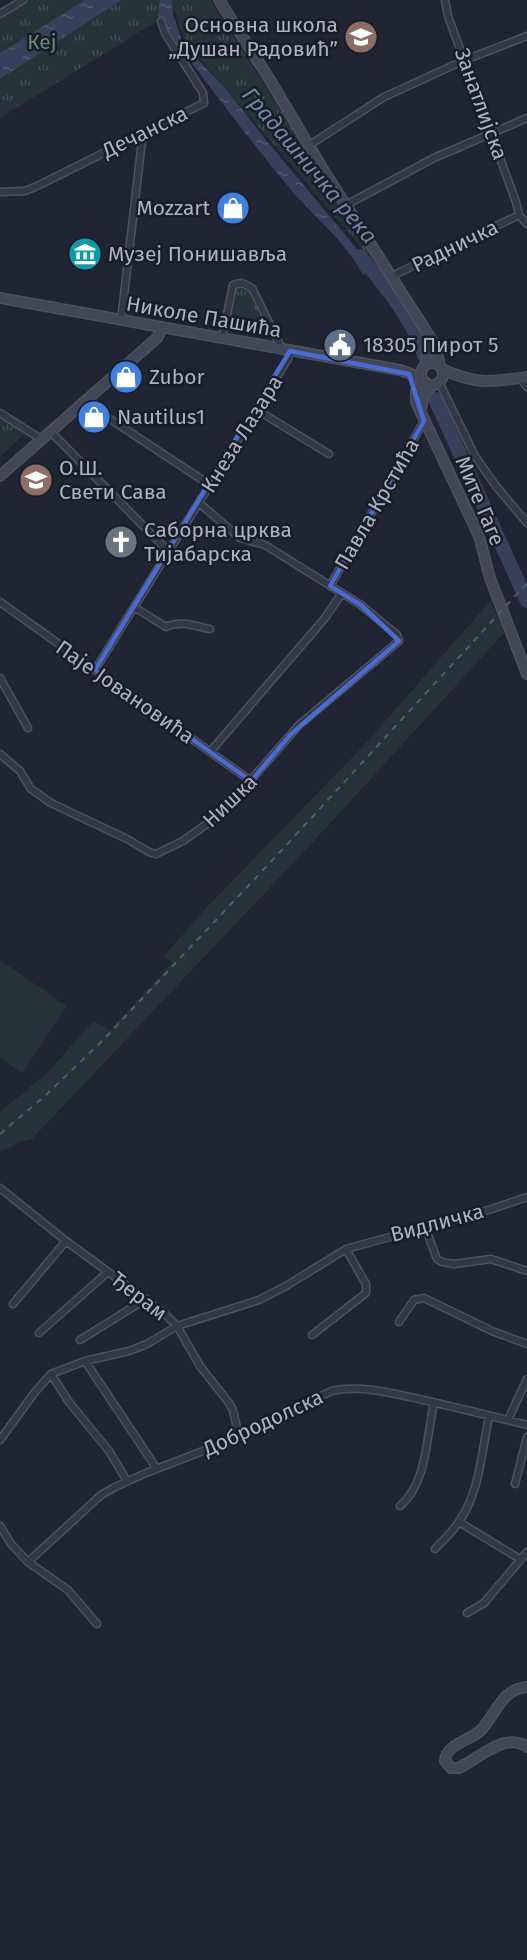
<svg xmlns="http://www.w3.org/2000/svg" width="527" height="1960" font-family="'Fira Sans',sans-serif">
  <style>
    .grass { fill: #263337 }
    .park { fill: url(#park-tufts) }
    .water { fill: url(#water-ripples) }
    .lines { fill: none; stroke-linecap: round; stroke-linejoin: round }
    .river { stroke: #38405b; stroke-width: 14 }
    .street-casing { stroke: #4e525f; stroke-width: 9 }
    .secondary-casing { stroke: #4e525f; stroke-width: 12 }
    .street { stroke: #343844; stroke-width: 6 }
    .secondary { stroke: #424656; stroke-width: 9 }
    .rail { stroke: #585d6c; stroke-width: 2; stroke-dasharray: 6 6; stroke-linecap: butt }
    .marked { fill: none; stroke: #486cd1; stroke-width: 4.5; stroke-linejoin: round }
    .labels { text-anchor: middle; stroke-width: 5; stroke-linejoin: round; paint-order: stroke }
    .poi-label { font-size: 21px; fill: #aeb2c1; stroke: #191d28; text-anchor: start }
    .park-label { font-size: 21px; fill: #688e78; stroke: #191d28 }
    .street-label { font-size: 21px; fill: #aeb2c1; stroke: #191d28 }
    .water-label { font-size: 22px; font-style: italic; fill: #7985a7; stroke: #191d28 }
  </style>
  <defs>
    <pattern id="park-tufts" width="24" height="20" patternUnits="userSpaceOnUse" patternTransform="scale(1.5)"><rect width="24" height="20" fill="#263337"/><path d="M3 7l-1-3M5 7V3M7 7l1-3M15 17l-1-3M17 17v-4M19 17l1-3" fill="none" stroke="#434e52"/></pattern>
    <pattern id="water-ripples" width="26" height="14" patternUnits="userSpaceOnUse" patternTransform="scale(1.5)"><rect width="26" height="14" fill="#38405b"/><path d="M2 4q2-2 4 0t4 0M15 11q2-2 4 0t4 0" fill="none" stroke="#525971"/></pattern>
  </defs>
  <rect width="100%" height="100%" fill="#212533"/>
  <path class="grass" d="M490,601L505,632L314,841L32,1139L17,1143L0,1153V1112L48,1072L93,1021L110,1030L173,962L164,956L207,907L366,743Z
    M0,960L67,1006L22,1073L0,1058Z"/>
  <path class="park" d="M27,0H210L394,286L186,42L179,26L175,10L0,118V17Z
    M233,286H248L274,336L225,327Z
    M0,412L28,430L0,457Z"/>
  <path class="water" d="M85,0H121L0,79V53Z
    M160,0H172L173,14L183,44L227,90L266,140L373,268L363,275C346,242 316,219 292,191C249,140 209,85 168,32L163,19L158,16Z"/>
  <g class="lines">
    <path class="river" d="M360,256C386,287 412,318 425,357
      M435,399L527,601"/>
    <defs>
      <path id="street" d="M445,0L448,16L516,202L519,215L527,224
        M0,14L23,0
        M308,146L384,97L465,60L527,36
        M0,192L25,191L35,187L204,103L203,93L165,33L161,21
        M346,205L434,158L527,118
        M392,276L519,215
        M121,321L143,132
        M222,339L233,285L242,283L252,288L282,349
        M520,378L527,387
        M439,382L475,456L496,486L527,523
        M82,404L98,411L210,485
        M257,410L329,454
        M0,413L41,439
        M50,431L169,552
        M330,586L424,421
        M0,602L251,781
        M134,607L166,627C180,620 195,626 210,629
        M95,670L288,359L290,351
        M0,678L28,728
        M210,752L325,618L342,593
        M0,754L20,771L31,789L51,803L127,839L149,852L156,854L183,841L222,813L299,725L399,641L397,635L361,605L265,545L240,538L199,503
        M0,1188L66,1241L164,1313L177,1326L200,1366L229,1403L233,1410L239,1437
        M425,1227L437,1259L442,1262L454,1264L491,1259L527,1271
        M13,1304L66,1241
        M399,1322L414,1300L424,1298L492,1331L527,1344
        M39,1333L108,1272
        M312,1335L366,1293V1284L346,1249
        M80,1340L146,1299
        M85,1361L157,1469
        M51,1374L69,1402L109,1451L127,1481
        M508,1420L527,1379
        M0,1440L35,1392L51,1374L85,1361L129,1351L147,1344L177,1326L259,1300L286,1286L346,1249L492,1209L527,1197
        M515,1484L527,1437
        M400,1506C428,1482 426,1437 434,1403
        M459,1522L520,1559
        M0,1526L12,1545L28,1562L68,1590L97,1624
        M435,1549C443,1540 454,1531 460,1520C480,1491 482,1450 489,1416
        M28,1562L101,1495L115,1487L146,1473L239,1437L331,1391C364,1384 399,1395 432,1402C463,1409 495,1417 527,1425
        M467,1613L484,1603L527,1552"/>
      <path id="secondary" d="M219,0L270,80L324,171L435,345L440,366
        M0,298L400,370L422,378
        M421 374a11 11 0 1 1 22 0a11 11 0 1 1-22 0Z
        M426,365L428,335
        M442,369C476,385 491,382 527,377
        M424,381L416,391V402L479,536L490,578L527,674
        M421,409L424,394L433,385
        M0,476L157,338L162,328
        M527,1687C501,1689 496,1715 480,1731C469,1741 446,1744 445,1761L451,1768H459C478,1759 506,1731 527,1747"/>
    </defs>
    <use href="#street" class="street-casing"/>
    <use href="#secondary" class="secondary-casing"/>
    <use href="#street" class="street"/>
    <use href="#secondary" class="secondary"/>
    <path class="rail" d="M0,1134L46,1095L104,1039L281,851L527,583"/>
  </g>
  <path class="marked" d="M290,351L409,374L424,421L330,586L361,605L399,641L291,734L251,781L95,670Z"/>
  <defs>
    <symbol id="school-disc" viewBox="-11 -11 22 22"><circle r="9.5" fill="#8d6e63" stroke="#191d28"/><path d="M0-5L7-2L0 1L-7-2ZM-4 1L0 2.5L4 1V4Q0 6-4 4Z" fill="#fff"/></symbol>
    <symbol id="shop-disc" viewBox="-11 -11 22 22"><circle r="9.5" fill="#3f7fe0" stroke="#191d28"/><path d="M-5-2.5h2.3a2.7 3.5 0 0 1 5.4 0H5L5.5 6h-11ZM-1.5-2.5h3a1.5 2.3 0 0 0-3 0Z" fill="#fff"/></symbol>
    <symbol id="museum-disc" viewBox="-11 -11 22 22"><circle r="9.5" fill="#0f9aa8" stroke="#191d28"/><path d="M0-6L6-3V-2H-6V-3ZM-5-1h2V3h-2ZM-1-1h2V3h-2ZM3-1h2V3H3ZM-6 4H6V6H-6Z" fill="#fff"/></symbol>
    <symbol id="civic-disc" viewBox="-11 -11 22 22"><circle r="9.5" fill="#5c6f8a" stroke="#191d28"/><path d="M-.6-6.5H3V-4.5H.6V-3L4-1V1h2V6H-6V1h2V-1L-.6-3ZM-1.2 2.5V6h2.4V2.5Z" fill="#fff"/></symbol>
    <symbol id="church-disc" viewBox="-11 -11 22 22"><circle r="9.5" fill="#6b7280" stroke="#191d28"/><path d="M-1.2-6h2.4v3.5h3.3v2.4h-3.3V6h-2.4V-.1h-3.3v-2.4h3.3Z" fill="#fff"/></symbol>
  </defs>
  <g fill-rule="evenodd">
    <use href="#school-disc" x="342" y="18" width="38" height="38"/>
    <use href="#shop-disc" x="214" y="189" width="38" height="38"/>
    <use href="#museum-disc" x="66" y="235" width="38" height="38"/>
    <use href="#civic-disc" x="321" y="326" width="38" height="38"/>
    <use href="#shop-disc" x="107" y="358" width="38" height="38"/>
    <use href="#shop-disc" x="75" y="398" width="38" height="38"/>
    <use href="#school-disc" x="17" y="461" width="38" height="38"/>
    <use href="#church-disc" x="102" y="523" width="38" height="38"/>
  </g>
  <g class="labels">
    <g class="poi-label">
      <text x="338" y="32" text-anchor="end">Основна школа<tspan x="338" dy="24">„Душан Радовић”</tspan></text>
      <text x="210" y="215" text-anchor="end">Mozzart</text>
      <text x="108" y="261">Музеј Понишавља</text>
      <text x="363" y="352">18305 Пирот 5</text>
      <text x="149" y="384">Zubor</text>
      <text x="117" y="424">Nautilus1</text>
      <text x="59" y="475">О.Ш.<tspan x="59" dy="24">Свети Сава</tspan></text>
      <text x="144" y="537">Саборна црква<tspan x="144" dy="24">Тијабарска</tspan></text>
    </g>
    <g class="park-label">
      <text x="42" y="49">Кеј</text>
    </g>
    <g class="street-label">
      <text transform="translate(481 104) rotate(70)" y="7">Занатлијска</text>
      <text transform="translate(145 132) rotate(-26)" y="7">Дечанска</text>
      <text transform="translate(455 246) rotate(-26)" y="7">Радничка</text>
      <text transform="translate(204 317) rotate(10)" y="7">Николе Пашића</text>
      <text transform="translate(242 434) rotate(-58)" y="7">Кнеза Лазара</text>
      <text transform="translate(480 501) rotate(67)" y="7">Мите Гаге</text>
      <text transform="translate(377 504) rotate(-60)" y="7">Павла Крстића</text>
      <text transform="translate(125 692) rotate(35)" y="7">Паје Јовановића</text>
      <text transform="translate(230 801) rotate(-44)" y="7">Нишка</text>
      <text transform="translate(437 1223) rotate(-15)" y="7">Видличка</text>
      <text transform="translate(139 1296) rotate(38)" y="7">Ђерам</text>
      <text transform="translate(263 1423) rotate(-25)" y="7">Добродолска</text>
    </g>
    <g class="water-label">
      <text transform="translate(310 165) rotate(50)" y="8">Градашничка река</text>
    </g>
  </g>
</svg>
